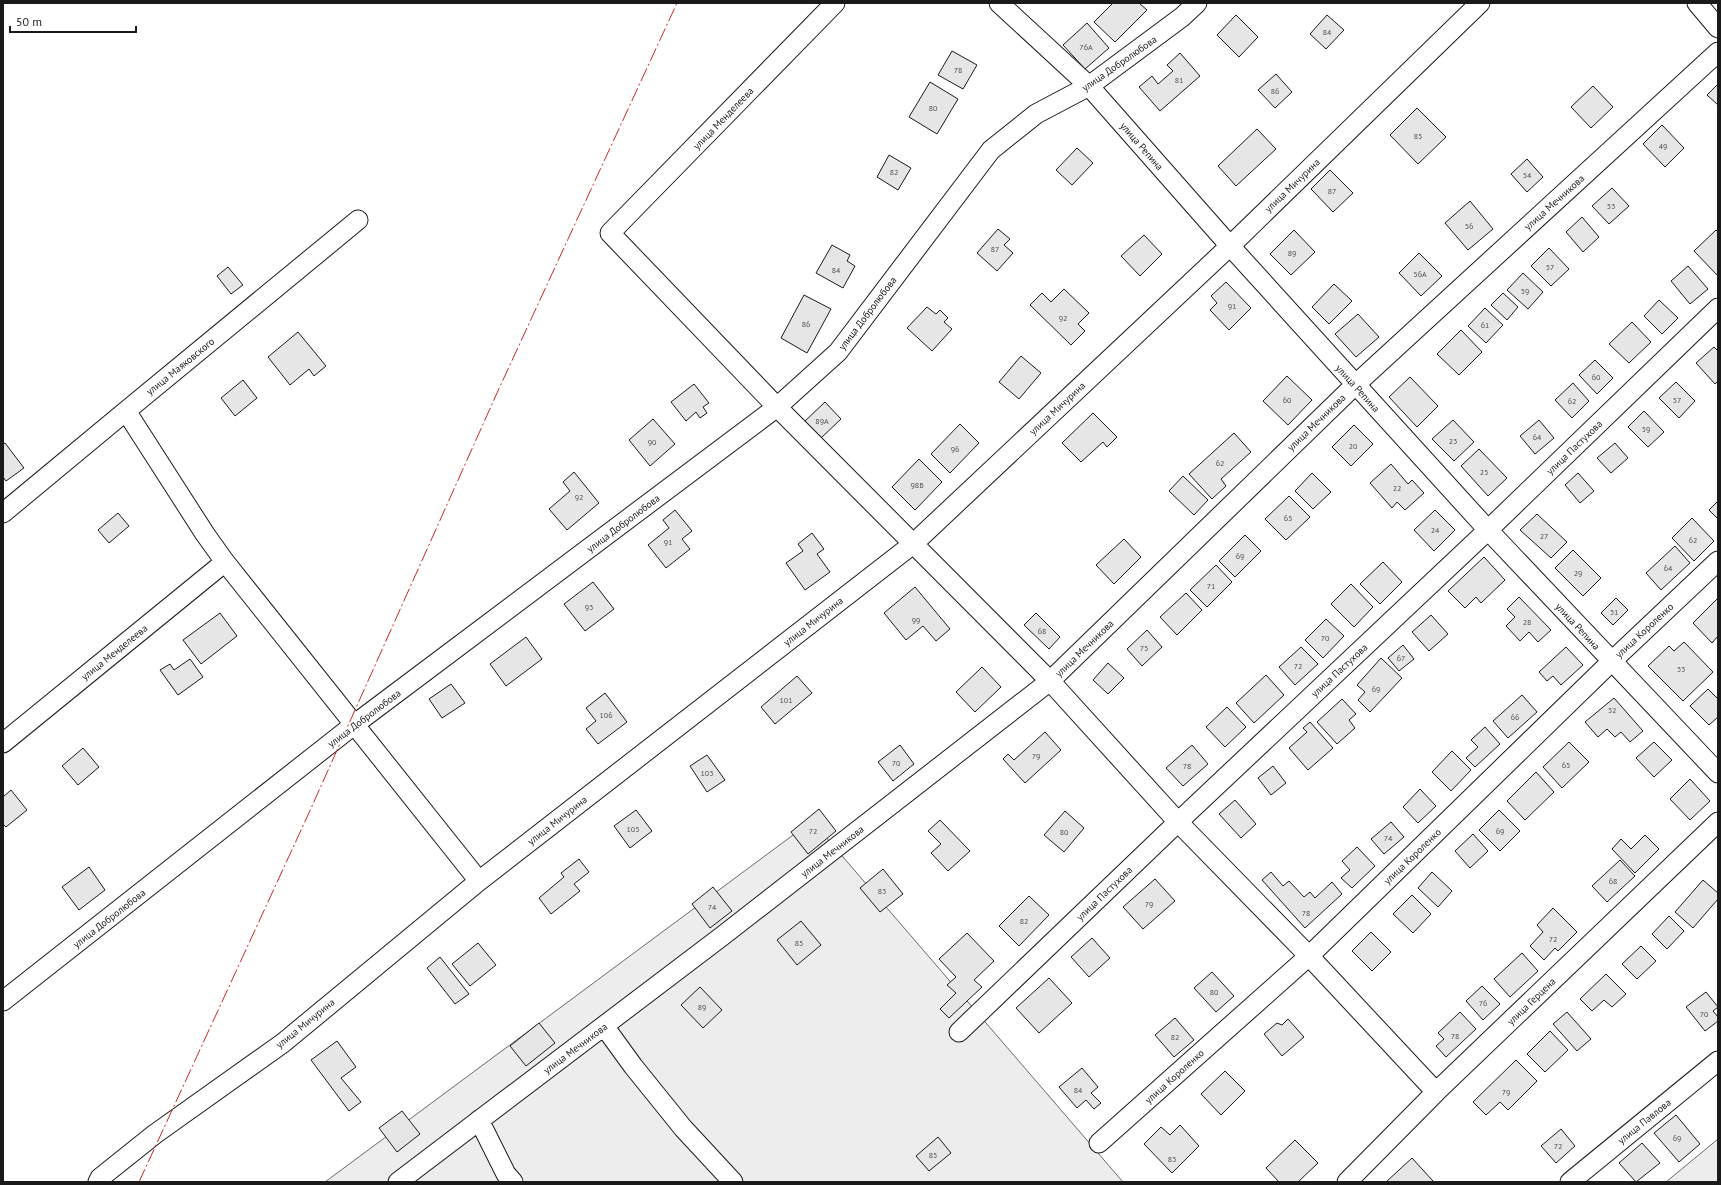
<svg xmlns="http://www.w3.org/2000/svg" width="1721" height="1185" font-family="'PT Sans',sans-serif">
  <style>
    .built { fill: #ededed; stroke: #6a6a6a }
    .building { fill: #e6e6e6; stroke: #1a1a1a }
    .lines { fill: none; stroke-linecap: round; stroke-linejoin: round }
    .minor-casing { stroke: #1a1a1a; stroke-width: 21 }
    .minor { stroke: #fff; stroke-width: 19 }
    .power { stroke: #c62828; stroke-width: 1; stroke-dasharray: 14 3 2 3; stroke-linecap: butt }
    .labels { text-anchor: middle; stroke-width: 3; stroke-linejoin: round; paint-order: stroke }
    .number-label { font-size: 8px; fill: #4d4d4d }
    .street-label { font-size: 10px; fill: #1a1a1a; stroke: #fff }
  </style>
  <rect width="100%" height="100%" fill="#fff"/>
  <path class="built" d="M812,821L1123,1182H325Z
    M1718,1139V1182H1666Z"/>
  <path class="building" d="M1113,3H1139L1147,10L1115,42L1094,22Z
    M1236,15L1258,37L1239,57L1217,35Z
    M1327,15L1344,30L1326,49L1310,34Z
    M1087,23L1109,48L1085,69L1063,45Z
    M952,51L977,65L963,89L938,75Z
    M1180,53L1200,76L1160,111L1139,87L1152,76L1158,84L1173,71L1167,65Z
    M1276,74L1292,92L1275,108L1258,90Z
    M930,82L958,99L937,134L909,117Z
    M1718,84V105L1707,95Z
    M1593,86L1613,107L1591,128L1571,107Z
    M1417,108L1446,137L1418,164L1390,135Z
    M1662,125L1684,148L1665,167L1643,144Z
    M1257,129L1276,149L1236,186L1218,166Z
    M1077,148L1093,163L1072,185L1056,170Z
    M889,155L911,168L898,190L877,177Z
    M1527,159L1543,177L1527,192L1511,174Z
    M1330,170L1353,193L1333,212L1311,189Z
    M1612,188L1629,206L1609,224L1592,206Z
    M1470,201L1493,229L1468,250L1445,223Z
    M1582,217L1599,237L1583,252L1566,232Z
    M998,229L1010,239L1004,245L1013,253L997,271L977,253Z
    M1294,230L1315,252L1291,275L1270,254Z
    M1716,230L1718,232V276L1694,251Z
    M1144,235L1162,254L1140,276L1121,256Z
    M832,245L850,255L847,261L855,266L843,288L816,273Z
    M1549,248L1569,269L1551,286L1531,266Z
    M1419,253L1442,276L1421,296L1399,273Z
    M1688,266L1708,289L1690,304L1671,281Z
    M228,267L243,285L231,294L217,276Z
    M1523,273L1543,292L1528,309L1507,290Z
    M1226,282L1251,308L1229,330L1210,310L1217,303L1211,296Z
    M1334,284L1352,301L1329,324L1312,307Z
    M1064,289L1089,313L1078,324L1085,331L1071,345L1030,305L1042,293L1051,302Z
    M1503,293L1518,307L1507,320L1491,305Z
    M804,295L831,309L807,353L781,338Z
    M1659,300L1678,318L1662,334L1644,316Z
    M927,307L936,314L940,310L948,318L944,322L952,329L932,351L907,328Z
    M1485,308L1503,325L1486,343L1468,326Z
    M1358,314L1379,337L1356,357L1335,334Z
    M1632,322L1651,342L1629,363L1609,344Z
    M1461,330L1482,352L1459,375L1437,354Z
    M298,332L326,366L314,376L309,369L290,385L268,357Z
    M1714,347L1718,351V381L1715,384L1696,363Z
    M1021,356L1041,373L1019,399L999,382Z
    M1595,360L1613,378L1597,394L1579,375Z
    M1287,376L1312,400L1288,425L1263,401Z
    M1410,377L1438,406L1417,427L1389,397Z
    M243,380L257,398L235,416L221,398Z
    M1676,382L1695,401L1679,418L1659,398Z
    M1573,383L1589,401L1572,418L1555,400Z
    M694,384L709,403L703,407L707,413L700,418L696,412L686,421L671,402Z
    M825,402L841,419L820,439L804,422Z
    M1644,411L1664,432L1648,447L1628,427Z
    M1093,413L1117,437L1107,447L1103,442L1081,462L1062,443Z
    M653,419L675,444L650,466L629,440Z
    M1453,420L1474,442L1454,461L1432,439Z
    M1539,420L1554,438L1535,454L1520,436Z
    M960,424L979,443L950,473L931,454Z
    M1354,425L1373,444L1351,466L1332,447Z
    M1234,433L1251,452L1221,479L1226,486L1212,499L1189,474Z
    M5,443L24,468L6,481L3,477V444Z
    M1615,443L1628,458L1611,473L1597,458Z
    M1479,449L1507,478L1488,496L1461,466Z
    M919,459L942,482L915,510L892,487Z
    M1391,464L1408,484L1412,480L1424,493L1405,510L1397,502L1392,508L1370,483Z
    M574,472L599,503L567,530L549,509L570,491L563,482Z
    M1312,473L1331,492L1313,509L1295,491Z
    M1578,473L1594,491L1580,503L1565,485Z
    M1183,476L1208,500L1194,515L1169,491Z
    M1289,496L1310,517L1286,540L1265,519Z
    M1718,501V519L1709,510Z
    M675,510L692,531L682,539L690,549L666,568L648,545L669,528L663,520Z
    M1435,510L1455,530L1434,551L1414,530Z
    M118,513L129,526L109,543L98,530Z
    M1537,514L1567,542L1551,558L1520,530Z
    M1692,518L1714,541L1694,561L1672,538Z
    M812,533L824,549L817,554L830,572L805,590L786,563L803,551L798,544Z
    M1245,535L1261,551L1235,577L1219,561Z
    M1124,539L1141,557L1114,584L1096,565Z
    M1675,546L1690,563L1661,590L1646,573Z
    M1573,550L1601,578L1583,596L1555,568Z
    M1484,557L1505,580L1481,603L1476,597L1465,608L1448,591Z
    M1383,562L1402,582L1380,604L1360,584Z
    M1216,565L1232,582L1207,607L1190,590Z
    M593,582L614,609L585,631L564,604Z
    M1351,584L1373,607L1354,627L1331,604Z
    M915,587L950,629L936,641L923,626L906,640L884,613Z
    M1186,593L1202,610L1177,635L1160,617Z
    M1519,597L1551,630L1538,642L1529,632L1520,641L1506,626L1515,617L1507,609Z
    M1616,598L1628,610L1613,625L1601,613Z
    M1718,598V636L1712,643L1693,623Z
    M220,613L237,636L201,664L183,640Z
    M1036,613L1060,637L1049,649L1024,625Z
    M1431,615L1448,634L1429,651L1412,632Z
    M1326,619L1344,636L1323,658L1305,640Z
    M1147,630L1162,647L1142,666L1127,649Z
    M526,637L542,659L506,686L490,664Z
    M1684,642L1713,672L1683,701L1648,666L1669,646L1674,651Z
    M1403,645L1414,659L1399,671L1388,658Z
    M1301,647L1318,664L1295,685L1279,667Z
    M1566,647L1583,665L1561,685L1553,676L1547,681L1539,672Z
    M1381,658L1402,678L1370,712L1358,700L1365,692L1357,685Z
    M190,659L203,677L178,695L160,670L170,664L174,670Z
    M1108,663L1124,678L1108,694L1093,680Z
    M982,667L1001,687L975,712L956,692Z
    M1266,675L1284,695L1254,723L1236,703Z
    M797,676L812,693L775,724L761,707Z
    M451,684L465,703L442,718L429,699Z
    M1708,689L1718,699V717L1709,725L1690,706Z
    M605,693L627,722L598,744L586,729L596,721L586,708Z
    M1522,695L1537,712L1508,738L1493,721Z
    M1614,698L1643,731L1630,742L1621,732L1615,737L1607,729L1598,737L1585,722Z
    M1342,699L1356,714L1349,720L1355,728L1337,744L1317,722Z
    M1227,707L1246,727L1225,747L1206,727Z
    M1310,722L1333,748L1308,770L1289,748L1307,732L1303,728Z
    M1485,727L1500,744L1475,767L1466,758L1478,747L1471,740Z
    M1045,732L1061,750L1025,783L1003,759L1008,754L1014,760Z
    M1569,742L1589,762L1562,788L1543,767Z
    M1654,742L1672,760L1654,777L1636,758Z
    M900,745L914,764L893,781L878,762Z
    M1192,745L1208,764L1183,786L1166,768Z
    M83,748L99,767L78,785L62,766Z
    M1452,751L1471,770L1451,791L1432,772Z
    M707,755L725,780L707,792L690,766Z
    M1273,766L1286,783L1271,795L1258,778Z
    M1536,772L1554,792L1525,820L1507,801Z
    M1690,779L1710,801L1690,820L1670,799Z
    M1420,789L1436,806L1418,823L1403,807Z
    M11,790L27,810L6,827L3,824V797Z
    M1235,800L1256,824L1241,838L1219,814Z
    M819,809L836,831L808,854L791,832Z
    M636,810L652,831L630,848L614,826Z
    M1499,810L1520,831L1500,851L1479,830Z
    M1065,811L1084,828L1064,852L1044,835Z
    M940,820L970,851L948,871L931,853L941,844L928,831Z
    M1391,822L1404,837L1384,854L1371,839Z
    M1473,834L1488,851L1470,868L1455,851Z
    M1645,835L1659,849L1635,873L1612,849L1621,839L1631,849Z
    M1357,847L1375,866L1352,888L1341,878L1350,870L1342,861Z
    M579,859L589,872L574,884L580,891L551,914L539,898L564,877L561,873Z
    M1620,860L1635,876L1607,902L1592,886Z
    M89,867L105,890L79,910L62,887Z
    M883,869L903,894L880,912L860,888Z
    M1271,872L1283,886L1289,881L1304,897L1310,892L1315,898L1332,882L1342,894L1305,928L1262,880Z
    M1432,872L1452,891L1438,907L1418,888Z
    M1155,879L1175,901L1143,929L1123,907Z
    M1703,880L1718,893V899L1693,928L1675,912Z
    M713,887L732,911L710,928L692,904Z
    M1412,895L1431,914L1413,933L1393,914Z
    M1029,896L1049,915L1019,946L999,926Z
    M1553,908L1577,932L1558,951L1555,948L1544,960L1530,946L1543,932L1537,925Z
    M1669,916L1684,931L1667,949L1652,934Z
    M801,921L821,945L797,965L777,940Z
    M1371,932L1391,952L1372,971L1352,951Z
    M967,933L994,961L974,980L982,987L949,1018L940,1009L956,993L947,985L956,977L939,959Z
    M1092,938L1110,958L1089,977L1071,957Z
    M478,943L496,965L470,986L452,964Z
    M1641,946L1656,961L1637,979L1622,964Z
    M1522,953L1538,971L1510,997L1494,979Z
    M440,957L469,994L455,1004L427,968Z
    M1212,972L1234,996L1216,1012L1194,988Z
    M1606,974L1626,994L1612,1007L1604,1000L1592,1011L1580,999Z
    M1049,978L1072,1003L1039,1033L1016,1008Z
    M1482,986L1500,1004L1483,1020L1466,1001Z
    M700,987L722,1010L703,1028L681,1005Z
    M1706,992L1718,1007L1713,1011L1718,1017V1021L1705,1031L1686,1007Z
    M1460,1012L1476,1029L1446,1057L1436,1046L1444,1039L1438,1033Z
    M1567,1012L1591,1039L1577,1051L1553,1024Z
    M1175,1018L1194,1040L1174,1057L1155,1035Z
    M1288,1019L1304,1037L1282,1056L1264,1034L1277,1023L1282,1025Z
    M539,1023L555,1043L526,1066L510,1046Z
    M1550,1031L1568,1050L1545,1072L1527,1054Z
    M337,1041L356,1067L341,1078L361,1102L349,1111L311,1060Z
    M1516,1060L1537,1081L1508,1110L1500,1102L1486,1115L1473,1102Z
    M1082,1068L1098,1087L1091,1093L1101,1103L1094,1109L1086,1100L1077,1108L1059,1087Z
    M1225,1071L1245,1091L1221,1115L1201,1094Z
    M402,1111L420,1134L397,1152L379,1128Z
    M1676,1115L1700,1144L1679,1162L1654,1133Z
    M1180,1125L1199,1146L1172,1173L1144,1144L1161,1127L1170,1135Z
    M1561,1129L1575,1146L1556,1163L1541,1146Z
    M938,1137L951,1153L929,1171L916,1156Z
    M1295,1140L1318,1163L1298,1182H1279L1266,1168Z
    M1642,1143L1660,1163L1636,1182L1619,1163Z
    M1412,1158L1433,1181L1431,1182H1386Z"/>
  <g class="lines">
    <defs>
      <path id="minor" d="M835,3L610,233L777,407L1050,681L1178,822L1309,956L1436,1092
        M999,3L1089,86L1230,246L1488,530L1718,773
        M1697,3L1718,28
        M126,411L205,534L225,562L479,881
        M3,513L126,411L358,220
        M3,743L225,562
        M3,1001L355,724L777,407L838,352L991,150L1036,114L1089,86L1182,17L1197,3
        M604,1026L633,1066L683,1128L733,1182
        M959,1032L1178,822L1488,530L1718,308
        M479,1120L506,1174L513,1182
        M1099,1143L1309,956L1611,662L1718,561
        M98,1182L100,1178L155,1134L283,1043L479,881L913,544L1230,246L1480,3
        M398,1182L721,937L1050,681L1355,385L1718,52
        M1347,1182L1436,1092L1718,822
        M1570,1182L1718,1061"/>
    </defs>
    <use href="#minor" class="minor-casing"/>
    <use href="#minor" class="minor"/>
    <path class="power" d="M139,1182L308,815L497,393L677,3"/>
  </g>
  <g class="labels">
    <g class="number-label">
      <text x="1327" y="35">84</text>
      <text x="1086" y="50">76А</text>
      <text x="958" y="73">78</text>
      <text x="1179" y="83">81</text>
      <text x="1275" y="94">86</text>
      <text x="933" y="111">80</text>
      <text x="1418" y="139">85</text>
      <text x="1663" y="149">49</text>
      <text x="894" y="175">82</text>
      <text x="1527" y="178">54</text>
      <text x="1332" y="194">87</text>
      <text x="1611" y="209">53</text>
      <text x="1469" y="229">56</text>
      <text x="995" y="252">87</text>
      <text x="1292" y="256">89</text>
      <text x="1550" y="270">57</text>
      <text x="836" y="273">84</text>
      <text x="1420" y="277">56А</text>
      <text x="1525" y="294">59</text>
      <text x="1232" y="309">91</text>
      <text x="1063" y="321">92</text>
      <text x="806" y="327">86</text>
      <text x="1485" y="328">61</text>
      <text x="1596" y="380">60</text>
      <text x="1287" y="403">60</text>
      <text x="1677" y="403">57</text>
      <text x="1572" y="404">62</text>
      <text x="822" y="424">89А</text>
      <text x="1646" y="432">59</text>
      <text x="1537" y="440">64</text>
      <text x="1453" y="444">23</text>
      <text x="652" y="445">90</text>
      <text x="1353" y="449">20</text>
      <text x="955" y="452">96</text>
      <text x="1220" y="466">62</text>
      <text x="1484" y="475">25</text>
      <text x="917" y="488">98Б</text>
      <text x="1397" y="491">22</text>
      <text x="579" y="500">92</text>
      <text x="1288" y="521">65</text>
      <text x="1435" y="533">24</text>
      <text x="1544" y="539">27</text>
      <text x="1693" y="543">62</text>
      <text x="668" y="545">91</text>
      <text x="1240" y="559">69</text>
      <text x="1668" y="571">64</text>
      <text x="1578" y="576">29</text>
      <text x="1211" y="589">71</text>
      <text x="589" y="610">93</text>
      <text x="1614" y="615">31</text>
      <text x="916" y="623">99</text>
      <text x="1527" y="625">28</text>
      <text x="1042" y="634">68</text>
      <text x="1325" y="641">70</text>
      <text x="1144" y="651">75</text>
      <text x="1401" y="661">67</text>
      <text x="1298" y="669">72</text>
      <text x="1681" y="672">33</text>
      <text x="1376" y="692">69</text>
      <text x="786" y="703">101</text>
      <text x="1612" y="713">32</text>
      <text x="606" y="718">106</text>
      <text x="1515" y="720">66</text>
      <text x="1036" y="759">79</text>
      <text x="896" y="766">70</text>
      <text x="1566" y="768">65</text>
      <text x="1187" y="769">78</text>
      <text x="707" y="776">103</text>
      <text x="633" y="832">105</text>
      <text x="813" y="834">72</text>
      <text x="1500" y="834">69</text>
      <text x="1064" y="835">80</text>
      <text x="1388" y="841">74</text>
      <text x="1613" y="884">68</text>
      <text x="882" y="894">83</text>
      <text x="1149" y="907">79</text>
      <text x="712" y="910">74</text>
      <text x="1306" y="916">78</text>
      <text x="1024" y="924">82</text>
      <text x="1553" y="942">72</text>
      <text x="799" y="946">85</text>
      <text x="1214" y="995">80</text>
      <text x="1483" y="1006">76</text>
      <text x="702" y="1010">89</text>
      <text x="1704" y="1017">70</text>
      <text x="1455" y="1039">78</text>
      <text x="1175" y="1040">82</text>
      <text x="1078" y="1093">84</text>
      <text x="1506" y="1095">79</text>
      <text x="1677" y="1141">69</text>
      <text x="1558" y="1149">72</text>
      <text x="933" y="1158">85</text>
      <text x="1172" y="1162">83</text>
    </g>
    <g class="street-label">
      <text transform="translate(1119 63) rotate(-35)" y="4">улица Добролюбова</text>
      <text transform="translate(723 118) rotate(-46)" y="4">улица Менделеева</text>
      <text transform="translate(1142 146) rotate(49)" y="4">улица Репина</text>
      <text transform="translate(1292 185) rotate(-44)" y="4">улица Мичурина</text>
      <text transform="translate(1554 202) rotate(-42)" y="4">улица Мечникова</text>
      <text transform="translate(867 313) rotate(-53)" y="4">улица Добролюбова</text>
      <text transform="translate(180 366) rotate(-39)" y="4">улица Маяковского</text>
      <text transform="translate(1358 388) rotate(48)" y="4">улица Репина</text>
      <text transform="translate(1057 408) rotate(-43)" y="4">улица Мичурина</text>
      <text transform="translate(1316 422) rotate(-44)" y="4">улица Мечникова</text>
      <text transform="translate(1574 447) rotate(-44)" y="4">улица Пастухова</text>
      <text transform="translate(623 523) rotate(-37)" y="4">улица Добролюбова</text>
      <text transform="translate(813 621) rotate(-38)" y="4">улица Мичурина</text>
      <text transform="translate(1578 626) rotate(47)" y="4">улица Репина</text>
      <text transform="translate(1644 630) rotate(-43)" y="4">улица Короленко</text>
      <text transform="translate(1084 648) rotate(-44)" y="4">улица Мечникова</text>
      <text transform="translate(114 652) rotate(-39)" y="4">улица Менделеева</text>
      <text transform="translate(1339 670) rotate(-43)" y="4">улица Пастухова</text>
      <text transform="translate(364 718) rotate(-37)" y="4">улица Добролюбова</text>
      <text transform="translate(557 820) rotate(-38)" y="4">улица Мичурина</text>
      <text transform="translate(832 851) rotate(-38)" y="4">улица Мечникова</text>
      <text transform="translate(1412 856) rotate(-44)" y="4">улица Короленко</text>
      <text transform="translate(1104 893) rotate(-44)" y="4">улица Пастухова</text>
      <text transform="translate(109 918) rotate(-38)" y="4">улица Добролюбова</text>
      <text transform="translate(1531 1001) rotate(-44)" y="4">улица Герцена</text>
      <text transform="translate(305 1023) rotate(-39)" y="4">улица Мичурина</text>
      <text transform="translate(575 1048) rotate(-37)" y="4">улица Мечникова</text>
      <text transform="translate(1174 1076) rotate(-42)" y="4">улица Короленко</text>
      <text transform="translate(1644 1121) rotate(-39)" y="4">улица Павлова</text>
    </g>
  </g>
  <rect width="1721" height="1185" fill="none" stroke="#1a1a1a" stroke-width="8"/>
  <path d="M10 26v6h126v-6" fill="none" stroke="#1a1a1a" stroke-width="2"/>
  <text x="16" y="26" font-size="12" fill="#1a1a1a" stroke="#ffffff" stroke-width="3" paint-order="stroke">50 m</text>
</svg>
